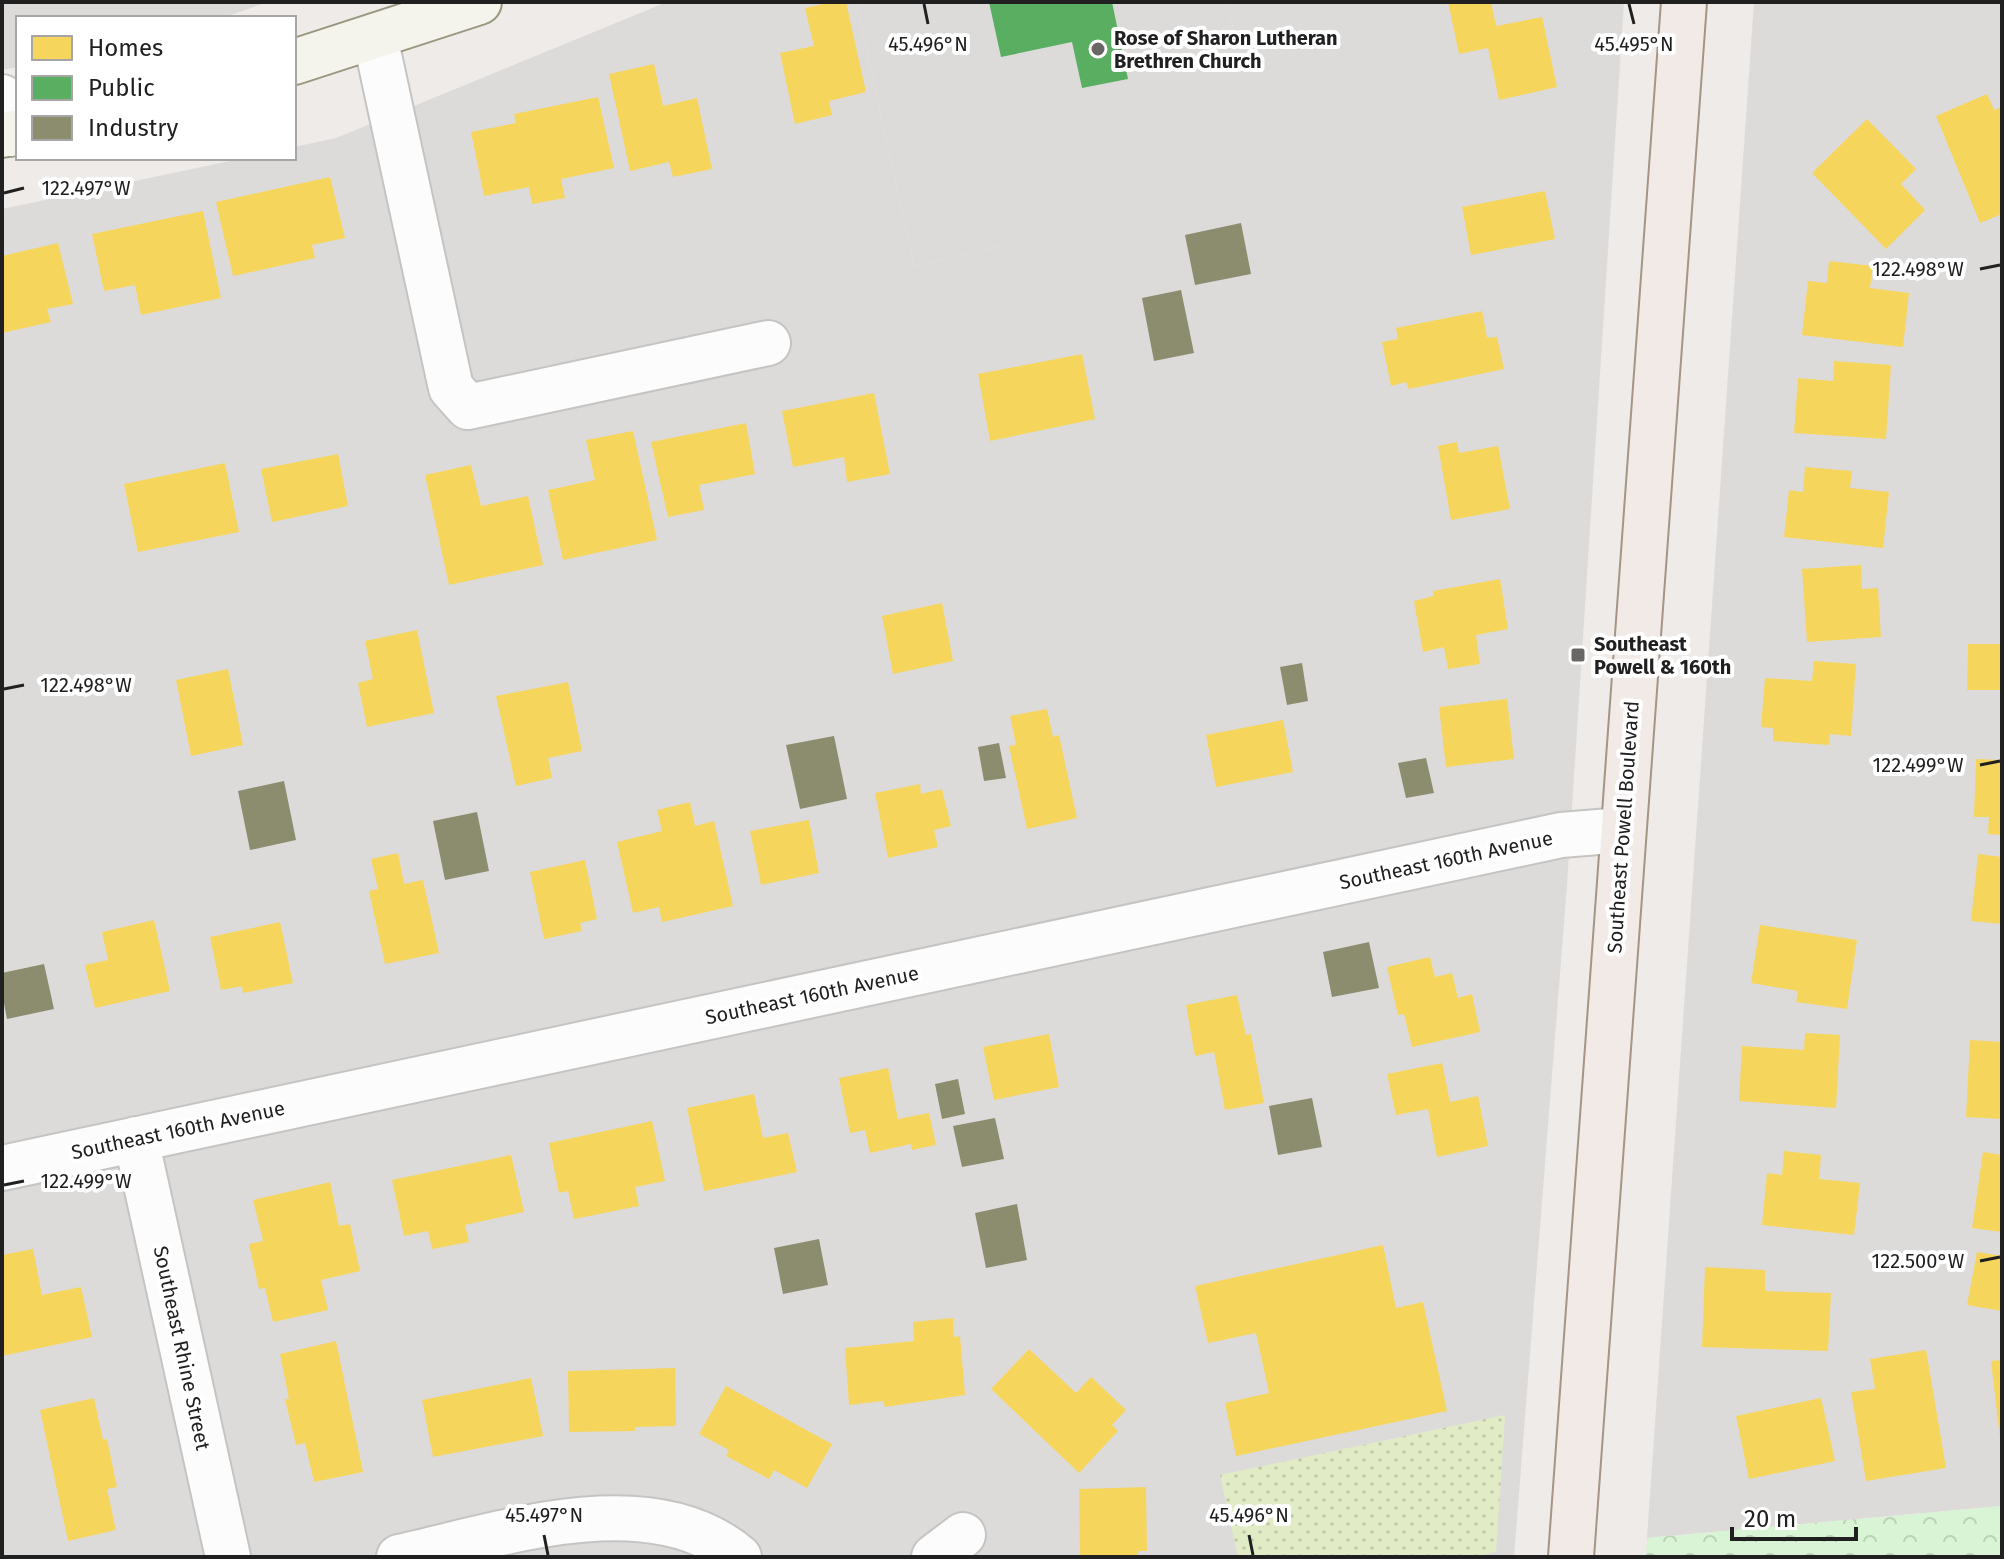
<svg xmlns="http://www.w3.org/2000/svg" width="2004" height="1559" font-family="'Fira Sans',sans-serif">
  <style>
    .residential { fill: #dddbda }
    .religious { fill: #dcdbda }
    .grass { fill: url(#grass-dots) }
    .park { fill: url(#park-crowns) }
    .homes { fill: #f6d55c }
    .public { fill: #5aae61 }
    .industry { fill: #8c8c6e }
    .lines { fill: none; stroke-linecap: round; stroke-linejoin: round }
    .street-casing { stroke: #c5c4c3; stroke-width: 48 }
    .secondary-casing { stroke: #9a977f; stroke-width: 48 }
    .primary-casing { stroke: #a59585; stroke-width: 48 }
    .street { stroke: #fcfcfc; stroke-width: 44 }
    .secondary { stroke: #f4f3ec; stroke-width: 44 }
    .primary { stroke: #f1eae6; stroke-width: 44 }
    .ticks { fill: none; stroke: #202020; stroke-width: 3 }
    .poi-dot { fill: #686766; stroke: #fff; stroke-width: 3 }
    .labels { text-anchor: middle; stroke-width: 8; stroke-linejoin: round; paint-order: stroke }
    .poi-label { font-size: 20px; font-weight: bold; fill: #202020; stroke: #fff; text-anchor: start }
    .street-label { font-size: 20px; fill: #202020; stroke: #fff }
    .ticks-label { font-size: 20px; text-anchor: middle; fill: #202020; stroke: #fff; stroke-width: 8; stroke-linejoin: round; paint-order: stroke }
  </style>
  <defs>
    <pattern id="grass-dots" width="8" height="8" patternUnits="userSpaceOnUse" patternTransform="scale(2)"><rect width="8" height="8" fill="#e1ecc6"/><path d="M2 2h.1M6 6h.1" fill="none" stroke="#c1caaa" stroke-width="1.8" stroke-linecap="round"/></pattern>
    <pattern id="park-crowns" width="20" height="18" patternUnits="userSpaceOnUse" patternTransform="scale(2)"><rect width="20" height="18" fill="#d9f4d4"/><path d="M2 6a3 3 0 1 1 6 0M12 15a3 3 0 1 1 6 0" fill="none" stroke="#bad1b6"/></pattern>
  </defs>
  <rect width="100%" height="100%" fill="#eeebe9"/>
  <path class="residential" d="M2,2H268L222,18H18V67L2,70Z
    M667,2H856L914,266L1262,187L1228,2H1624L1567,885L1514,1557H2V209L244,158H294V147L336,138Z
    M1754,2H2002V1506L1647,1538Z"/>
  <path class="religious" d="M856,2H1228L1263,187L914,266Z"/>
  <path class="grass" d="M1505,1415L1496,1552L1472,1557H1238L1220,1475Z"/>
  <path class="park" d="M2002,1506V1557H1646L1647,1538Z"/>
  <path class="homes" d="M833,2H846L866,92L829,101L832,115L795,124L780,53L814,46L805,8Z
    M1448,2H1491L1496,26L1542,17L1557,87L1499,100L1488,48L1459,54Z
    M654,64L663,106L697,98L712,169L673,177L669,162L630,171L609,74Z
    M1987,94L1994,110L2002,107V214L1980,223L1936,116Z
    M598,97L614,168L561,179L565,198L532,204L529,187L484,196L471,132L516,123L514,114Z
    M1867,119L1916,169L1901,184L1925,210L1886,249L1812,173Z
    M330,177L345,238L312,245L315,258L233,276L216,202Z
    M1545,191L1555,239L1471,255L1462,207Z
    M203,211L221,298L141,315L135,285L104,291L92,234Z
    M58,243L73,304L47,309L51,322L2,333V256Z
    M1829,261L1873,266L1870,288L1909,293L1903,347L1802,335L1808,281L1827,283Z
    M1482,311L1487,338L1497,337L1504,369L1409,389L1406,382L1391,386L1382,342L1398,339L1396,328Z
    M1082,354L1095,419L990,441L978,374Z
    M1834,361L1891,365L1886,439L1794,433L1798,378L1833,381Z
    M874,393L890,474L847,482L844,457L793,467L782,411Z
    M746,423L755,474L699,485L704,510L668,517L651,442Z
    M633,431L657,540L563,560L548,490L595,480L586,440Z
    M1457,442L1459,453L1498,446L1510,509L1451,520L1438,446Z
    M338,454L348,506L272,522L261,469Z
    M225,463L239,532L138,552L124,484Z
    M471,465L481,506L528,496L543,565L449,585L425,475Z
    M1805,467L1852,471L1850,488L1889,492L1883,548L1784,537L1789,490L1803,492Z
    M1861,565L1862,589L1878,588L1881,637L1807,642L1802,569Z
    M1500,579L1508,629L1476,635L1480,664L1448,669L1444,647L1423,652L1414,601L1434,596L1433,591Z
    M942,603L953,661L893,674L882,616Z
    M417,630L434,713L367,727L358,683L373,679L365,641Z
    M1968,644H2002V690H1967Z
    M1814,661L1856,664L1851,736L1830,734L1829,745L1773,741V728L1761,727L1765,678L1812,681Z
    M228,669L243,745L191,756L176,680Z
    M568,682L582,751L548,758L552,778L516,786L496,696Z
    M1507,699L1514,759L1446,767L1439,707Z
    M1047,709L1053,737L1059,735L1077,818L1027,829L1009,746L1016,745L1010,716Z
    M1283,720L1293,772L1216,787L1206,735Z
    M1976,759L2002,760V835L1988,834L1989,817H1974Z
    M920,784L921,794L942,789L951,826L934,830L938,847L888,858L875,793Z
    M690,802L695,826L714,821L733,906L662,922L659,907L633,913L617,842L662,831L657,810Z
    M809,820L819,873L761,885L750,831Z
    M398,853L404,884L423,880L439,953L385,964L369,891L378,889L371,859Z
    M1978,854L2002,857V924L1971,921Z
    M585,860L597,919L580,923L582,931L544,939L530,872Z
    M154,920L170,991L95,1008L85,965L108,960L102,932Z
    M280,922L293,983L243,993L242,986L221,990L210,937Z
    M1760,925L1857,940L1847,1009L1796,1002L1798,991L1751,983Z
    M1430,957L1435,977L1452,973L1458,998L1472,994L1480,1032L1412,1047L1404,1014L1398,1015L1387,967Z
    M1237,995L1246,1035L1251,1034L1264,1103L1225,1110L1214,1052L1195,1056L1186,1005Z
    M1805,1033L1840,1035L1836,1108L1739,1101L1742,1046L1804,1050Z
    M1049,1034L1059,1087L994,1100L983,1047Z
    M1970,1040L2002,1042V1119L1966,1117Z
    M1442,1063L1450,1102L1478,1096L1488,1146L1437,1157L1428,1109L1396,1115L1387,1074Z
    M888,1068L898,1119L929,1113L936,1145L912,1150L911,1144L870,1153L865,1130L850,1133L839,1078Z
    M754,1094L763,1138L788,1133L797,1172L704,1191L687,1108Z
    M652,1121L665,1181L635,1187L639,1206L574,1219L568,1191L559,1193L549,1143Z
    M1784,1151L1821,1155L1819,1179L1860,1183L1854,1235L1762,1225L1767,1173L1782,1175Z
    M1983,1152L2002,1155V1232L1972,1228Z
    M511,1155L524,1212L465,1225L469,1242L432,1249L428,1231L404,1236L392,1180Z
    M330,1182L339,1226L350,1224L360,1271L321,1280L328,1310L273,1322L265,1288L259,1289L249,1244L263,1241L253,1200Z
    M1383,1245L1396,1308L1423,1302L1447,1411L1236,1456L1225,1403L1269,1393L1256,1333L1208,1343L1195,1286Z
    M33,1249L42,1295L81,1287L92,1337L2,1356V1255Z
    M1977,1252L2002,1256V1311L1967,1305Z
    M1705,1267L1765,1270V1291L1831,1293L1828,1351L1702,1347Z
    M953,1318L954,1337L960,1336L965,1395L885,1407L883,1401L849,1405L845,1348L914,1341L913,1322Z
    M336,1341L363,1472L314,1482L305,1443L296,1445L285,1399H289L280,1354Z
    M1029,1349L1076,1393L1091,1377L1126,1410L1112,1425L1118,1431L1079,1473L991,1389Z
    M1926,1350L1946,1468L1866,1481L1851,1392L1875,1389L1870,1359Z
    M2002,1360V1438H2000L1991,1361Z
    M675,1368L676,1426L635,1427V1431L569,1432L568,1371Z
    M531,1378L543,1436L433,1457L422,1400Z
    M726,1386L832,1444L807,1488L774,1470L769,1479L726,1456L729,1450L699,1434Z
    M94,1398L103,1440L107,1439L117,1487L107,1489L116,1530L68,1541L40,1410Z
    M1821,1398L1835,1461L1749,1479L1736,1416Z
    M1146,1487L1147,1551H1138V1557H1080L1079,1489Z"/>
  <path class="public" d="M989,2H1112L1128,79L1082,88L1072,42L1001,57Z"/>
  <path class="industry" d="M1241,223L1251,274L1195,285L1185,235Z
    M1181,290L1194,353L1154,361L1142,298Z
    M1302,663L1308,701L1287,705L1280,667Z
    M834,736L847,799L800,809L786,745Z
    M999,743L1006,778L984,781L978,747Z
    M1426,758L1434,793L1406,798L1398,763Z
    M284,781L296,840L250,850L238,791Z
    M477,812L489,871L445,880L433,821Z
    M1369,942L1379,988L1332,997L1323,952Z
    M44,964L54,1009L7,1019L2,993V973Z
    M958,1079L965,1114L942,1119L935,1084Z
    M1312,1098L1322,1147L1278,1155L1269,1106Z
    M995,1118L1004,1159L962,1167L953,1126Z
    M1017,1204L1027,1260L986,1268L975,1213Z
    M819,1239L828,1285L783,1294L774,1248Z"/>
  <g class="lines">
    <defs>
      <path id="street" d="M375,37L451,388L468,407L768,343
        M2,97L10,134
        M136,1139L228,1557
        M2,1168L1561,835L1623,830
        M399,1557C500,1535 650,1482 739,1557
        M934,1557L963,1535"/>
      <path id="secondary" d="M294,62L479,2
        M2,135L18,132"/>
      <path id="primary" d="M1571,1557L1684,2"/>
    </defs>
    <use href="#street" class="street-casing"/>
    <use href="#secondary" class="secondary-casing"/>
    <use href="#primary" class="primary-casing"/>
    <use href="#street" class="street"/>
    <use href="#secondary" class="secondary"/>
    <use href="#primary" class="primary"/>
  </g>
  <path class="ticks" d="M924,4L928,24M1629,4L1634,24M4,193L24,188M1980,269L2000,265M4,689L24,685M1980,765L2000,761M4,1185L24,1181M1980,1261L2000,1257M544,1535L548,1555M1249,1535L1253,1555"/>
  <g class="poi-dot">
    <circle cx="1098" cy="49" r="8"/>
    <rect x="1570" y="647" width="16" height="16" rx="4"/>
  </g>
  <g class="labels">
    <g class="poi-label">
      <text x="1114" y="45">Rose of Sharon Lutheran<tspan x="1114" dy="23">Brethren Church</tspan></text>
      <text x="1594" y="651">Southeast<tspan x="1594" dy="23">Powell &amp; 160th</tspan></text>
    </g>
    <g class="street-label">
      <text transform="translate(1623 827) rotate(-86)" y="7">Southeast Powell Boulevard</text>
      <text transform="translate(1446 860) rotate(-12)" y="7">Southeast 160th Avenue</text>
      <text transform="translate(812 995) rotate(-12)" y="7">Southeast 160th Avenue</text>
      <text transform="translate(178 1130) rotate(-12)" y="7">Southeast 160th Avenue</text>
      <text transform="translate(182 1348) rotate(78)" y="7">Southeast Rhine Street</text>
    </g>
  </g>
  <g class="ticks-label">
    <text x="928" y="51">45.496°N</text>
    <text x="1634" y="51">45.495°N</text>
    <text x="86" y="195">122.497°W</text>
    <text x="1918" y="276">122.498°W</text>
    <text x="86" y="692">122.498°W</text>
    <text x="1918" y="772">122.499°W</text>
    <text x="86" y="1188">122.499°W</text>
    <text x="1918" y="1268">122.500°W</text>
    <text x="544" y="1522">45.497°N</text>
    <text x="1249" y="1522">45.496°N</text>
  </g>
  <rect width="2004" height="1559" fill="none" stroke="#202020" stroke-width="8"/>
  <rect x="16" y="16" width="280" height="144" fill="#ffffff" stroke="#a6a6a6" stroke-width="2"/>
  <rect x="32" y="36" width="40" height="24" fill="#f6d55c" stroke="#a6a6a6" stroke-width="2"/>
  <text x="88" y="56" font-size="24" fill="#202020">Homes</text>
  <rect x="32" y="76" width="40" height="24" fill="#5aae61" stroke="#a6a6a6" stroke-width="2"/>
  <text x="88" y="96" font-size="24" fill="#202020">Public</text>
  <rect x="32" y="116" width="40" height="24" fill="#8c8c6e" stroke="#a6a6a6" stroke-width="2"/>
  <text x="88" y="136" font-size="24" fill="#202020">Industry</text>
  <path d="M1732 1527v12h124v-12" fill="none" stroke="#202020" stroke-width="4"/>
  <text x="1744" y="1527" font-size="24" fill="#202020" stroke="#ffffff" stroke-width="6" paint-order="stroke">20 m</text>
</svg>
